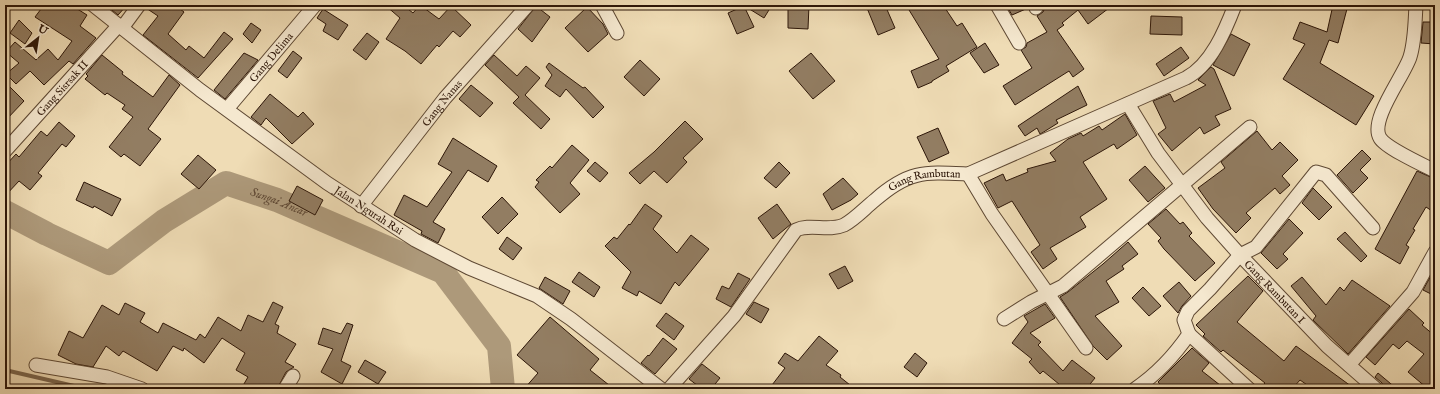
<svg xmlns="http://www.w3.org/2000/svg" width="1440" height="394" font-family="'IM FELL English',serif">
  <style>
    .lines { fill: none; stroke-linecap: round; stroke-linejoin: round }
    .stream { stroke: #7a654c; stroke-width: 4 }
    .river { stroke: #ad997a; stroke-width: 24 }
    .building { fill: #927d62; stroke: #2d1608 }
    .minor-casing { stroke: #5e4833; stroke-width: 15 }
    .minor { stroke: #f5e8cf; stroke-width: 13 }
    .labels { text-anchor: middle; stroke-width: 3.5; stroke-linejoin: round; paint-order: stroke }
    .street-label { font-size: 11px; fill: #2d1608; stroke: #f5e8cf }
    .water-label { font-size: 12px; font-style: italic; fill: #604a36; stroke: #f5e8cf }
  </style>
  <rect width="100%" height="100%" fill="#efdcb5"/>
  <filter id="stains"><feTurbulence type="fractalNoise" baseFrequency=".005" numOctaves="4"/><feColorMatrix values="0 0 0 0 .2 0 0 0 0 .09 0 0 0 0 .02 0 0 0 .5 -.17"/></filter>
  <radialGradient id="worn" r=".72"><stop offset=".6" stop-color="#630" stop-opacity="0"/><stop offset="1" stop-color="#630" stop-opacity=".3"/></radialGradient>
  <g class="lines">
    <path class="stream" d="M5,370L87,389"/>
    <path class="river" id="s1" d="M5,212L47,234L109,263L164,221L226,183L277,200L443,272L499,346L503,389"/>
  </g>
  <path class="building" d="M44,5H71L87,15L80,26L96,38L73,64L69,61L44,85L30,71L16,84L6,74L19,63L6,52L15,42L36,60L48,49L58,60L72,41L35,17Z
    M106,5H127L118,15Z
    M147,5H175L184,12L168,34L186,50L189,46L204,58L224,32L233,39L198,78L143,35L158,16L146,8Z
    M385,5H403L413,13L420,5L439,19L451,6L471,25L460,37L453,31L439,47L437,45L421,64L405,51L386,39L400,18Z
    M743,5H772L764,18Z
    M788,5H809L808,29L788,28Z
    M876,5H885L895,28L878,35L867,8Z
    M906,5H943L957,26L962,23L977,47L946,66L949,71L932,81V82L918,88L911,71L939,59Z
    M1006,5H1029L1028,8L1012,15Z
    M1046,5H1113L1088,24L1078,10L1062,23L1064,25L1057,30L1084,69L1073,77L1069,71L1015,105L1003,86L1032,68L1021,50L1026,47L1027,43L1047,32L1037,16L1043,12Z
    M1333,5H1348L1338,43L1329,40L1320,63L1374,96L1356,125L1283,79L1305,44L1293,39L1300,22L1327,32Z
    M536,6L550,17L532,42L518,29Z
    M744,6L754,27L737,34L728,13Z
    M587,7L603,24L608,34L588,52L565,28Z
    M323,9L348,25L338,40L323,31L326,24L317,18Z
    M1151,16L1182,17V35L1150,34Z
    M19,20L32,33L25,44L10,33Z
    M1423,22H1435V44L1421,43Z
    M251,23L261,30L252,43L243,34Z
    M367,33L379,42L366,60L353,50Z
    M1231,34L1250,44L1234,76L1213,65Z
    M985,43L999,65L984,73L970,53Z
    M1181,47L1189,58L1164,76L1156,64Z
    M293,51L302,58L287,78L278,71Z
    M244,53L258,60L225,99L214,90Z
    M811,53L835,81L813,99L789,71Z
    M102,55L123,72L122,74L153,97L169,75L180,85L148,129L161,139L140,166L124,154L121,157L109,147L133,117L122,109L125,105L107,93L105,95L85,79L88,76L86,74Z
    M494,55L517,76L526,66L540,78L525,95L550,119L541,129L513,103L519,97L485,65Z
    M640,60L660,79L644,96L624,77Z
    M549,63L583,88L585,87L604,107L593,118L566,89L560,97L545,86L552,75L546,67Z
    M1211,67L1214,69L1231,109L1215,116L1220,125L1204,134L1200,127L1172,151L1158,134L1166,128L1153,101L1170,94L1174,102L1206,85L1198,80Z
    M471,85L493,103L480,117L459,99Z
    M1078,86L1087,105L1056,120L1058,123L1042,133L1040,134L1037,128L1025,136L1018,126Z
    M10,87L24,101L5,121V93Z
    M270,94L298,117L303,112L314,124L292,144L266,118L261,125L251,117Z
    M1125,114L1137,135L1117,149L1114,144L1083,162L1107,199L1080,217L1086,227L1050,248L1057,259L1043,269L1031,252L1040,245L1012,201L998,208L984,183L1003,174L1006,181L1028,172L1027,169L1056,161L1050,153L1068,139L1081,133L1083,136L1099,126L1102,130Z
    M685,121L703,139L683,158L687,162L667,183L654,171L640,184L629,173L654,152Z
    M59,122L75,136L66,147L62,144L38,173L42,176L30,190L19,181L5,196V166L16,154L19,157L41,131L47,136Z
    M938,128L949,153L929,162L917,137Z
    M1257,131L1272,150L1280,142L1298,160L1282,176L1290,185L1280,194L1275,188L1246,213L1251,218L1236,233L1213,209L1198,188L1225,168L1221,162Z
    M453,138L497,166L488,182L468,170L433,222L445,229L438,243L421,234L422,231L394,215L404,195L427,207L452,172L438,164Z
    M572,145L589,160L570,183L580,194L560,213L535,187L539,182L536,180L550,166L552,168Z
    M1362,150L1371,159L1360,170L1368,178L1353,193L1337,175Z
    M198,155L216,170L199,189L181,174Z
    M595,162L608,173L600,182L587,171Z
    M779,162L790,173L776,188L764,178Z
    M1145,166L1165,188L1148,202L1129,180Z
    M1417,171L1435,179V213L1426,207L1413,229L1415,230L1406,245L1409,247L1400,264L1375,249Z
    M843,178L858,194L851,200L832,210L823,194Z
    M84,182L121,199L112,216L94,206L93,208L76,200Z
    M297,186L323,200L315,215L289,201Z
    M1313,188L1332,207L1319,220L1302,203Z
    M502,197L518,214L498,234L482,217Z
    M645,204L662,216L653,229L677,253L691,235L709,249L679,286L675,282L661,304L639,291L637,296L622,288L631,272L605,246L614,237L617,239L629,224L630,225Z
    M777,204L791,224L773,239L758,218Z
    M1166,209L1180,224L1183,222L1192,233L1189,236L1215,263L1195,281L1164,249L1158,241L1161,238L1148,224Z
    M1289,219L1303,233L1283,254L1288,259L1277,269L1261,253Z
    M1345,232L1367,256L1361,262L1337,239Z
    M507,237L522,248L513,260L499,249Z
    M1128,242L1138,254L1122,266L1124,269L1106,281L1119,302L1095,316L1122,346L1107,360L1093,346L1060,297L1068,292L1103,264Z
    M845,266L853,281L838,289L829,274Z
    M579,272L600,287L594,297L572,282Z
    M1433,272L1435,273V296L1423,290Z
    M738,273L750,279L731,307L716,299L722,286L729,289Z
    M1248,276L1263,291L1237,322L1284,361L1296,346L1355,389H1313L1300,380L1292,389H1259L1265,383L1223,350L1221,352L1203,336L1205,334L1196,325Z
    M545,277L570,291L563,304L539,288Z
    M1302,277L1326,305L1340,287L1344,291L1352,280L1390,306L1348,354L1313,320L1316,316L1291,286Z
    M1179,282L1191,296L1182,306L1178,313L1163,296Z
    M1143,287L1161,306L1149,316L1132,298Z
    M273,302L283,307L275,324L279,326L277,333L296,344L285,362L294,367L286,372L277,389H241L248,377L236,370L245,353L222,338L204,363L184,348L183,351L173,346L157,371L123,351L119,356L106,346L93,367L76,364L58,355L69,331L83,338L102,305L119,315L125,303L145,313L140,322L158,333L163,323L196,340L200,334L205,338L218,317L241,331L248,315L263,322Z
    M754,302L769,309L761,323L746,314Z
    M1045,304L1055,318L1030,333L1041,342L1038,345L1063,371L1072,360L1095,378L1086,389H1065L1043,371L1040,374L1029,362L1032,359L1012,343L1028,322L1024,316Z
    M1409,309L1424,323L1422,325L1435,336V379L1427,388L1408,372L1424,354L1407,341L1399,349L1393,344L1375,365L1366,357Z
    M666,313L684,326L674,340L656,326Z
    M550,317L599,359L590,370L614,389H524L538,373L517,355Z
    M347,323L353,325L341,361L351,366L342,384L321,372L333,349L318,344L323,328L341,334Z
    M819,336L838,351L826,365L841,375L840,377L855,389H769L785,368L778,363L785,353L798,361Z
    M663,338L677,349L655,374L641,363L648,355L649,356Z
    M1192,348L1209,363L1202,371L1225,389H1164L1158,382Z
    M915,353L927,363L917,377L904,367Z
    M365,360L386,372L378,384L358,372Z
    M702,364L720,378L711,389H702L689,379Z
    M1378,373L1397,389H1384L1382,383L1375,377Z"/>
  <g class="lines">
    <defs>
      <g id="minor">
        <path id="s2" d="M93,5L200,90L327,183L415,240L469,268L537,296L571,319L661,389"/>
        <path d="M602,5L617,33"/>
        <path d="M997,5L1019,43"/>
        <path d="M1416,5C1415,22 1415,41 1410,57C1404,76 1369,120 1380,138C1386,148 1423,165 1435,171"/>
        <path d="M1036,8L1038,5"/>
        <path d="M122,28L139,5"/>
        <path id="s3" d="M1128,104L1158,153L1207,218L1240,255L1327,346L1376,389"/>
        <path id="s4" d="M227,109L315,5"/>
        <path id="s5" d="M5,151L119,25"/>
        <path d="M968,174L992,214L1086,348"/>
        <path id="s6" d="M361,206L445,98L528,5"/>
        <path d="M1004,319L1031,302L1063,286L1250,127"/>
        <path d="M1189,334L1249,389"/>
        <path d="M36,365L107,377L142,389"/>
        <path d="M1349,365L1413,292L1435,252"/>
        <path d="M285,389L293,376"/>
        <path id="s7" d="M669,389L734,316L796,230C810,223 828,232 844,225C855,219 865,208 875,200C909,170 925,172 968,174L1186,78C1211,65 1225,31 1235,5"/>
        <path d="M1135,389C1157,374 1174,356 1189,334L1184,320L1188,311L1210,289L1240,255L1256,247L1316,172L1326,175L1373,228"/>
      </g>
    </defs>
    <use href="#minor" class="minor-casing"/>
    <use href="#minor" class="minor"/>
  </g>
  <g class="labels">
    <g class="street-label">
      <text dy="4" stroke="none"><textPath href="#s4" startOffset="68">Gang Delima</textPath></text>
      <text dy="4" stroke="none"><textPath href="#s5" startOffset="85">Gang Sisrsak II</textPath></text>
      <text dy="4" stroke="none"><textPath href="#s6" startOffset="131">Gang Nanas</textPath></text>
      <text dy="4" stroke="none"><textPath href="#s7" startOffset="348">Gang Rambutan</textPath></text>
      <text dy="4" stroke="none"><textPath href="#s2" startOffset="344">Jalan Ngurah Rai</textPath></text>
      <text dy="4" stroke="none"><textPath href="#s3" startOffset="239">Gang Rambutan I</textPath></text>
    </g>
    <g class="water-label">
      <text dy="4" stroke="none"><textPath href="#s1" startOffset="314">Sungai Ancar</textPath></text>
    </g>
  </g>
  <rect width="1440" height="394" fill="none" stroke="#efdcb5" stroke-width="20"/>
  <rect x="6" y="6" width="1428" height="382" fill="none" stroke="#2d1608" stroke-width="2"/>
  <rect x="10" y="10" width="1420" height="374" fill="none" stroke="#2d1608"/>
  <g transform="translate(38 38) rotate(30)" stroke="#f5e8cf" stroke-width="3" paint-order="stroke">
  <path d="M0-3L7 15L0 10L-7 15Z" fill="#2d1608"/>
  <text y="-6" font-size="11" font-weight="bold" text-anchor="middle" fill="#2d1608">U</text>
  </g>
  <rect width="100%" height="100%" filter="url(#stains)"/>
  <rect width="100%" height="100%" fill="url(#worn)"/>
</svg>
